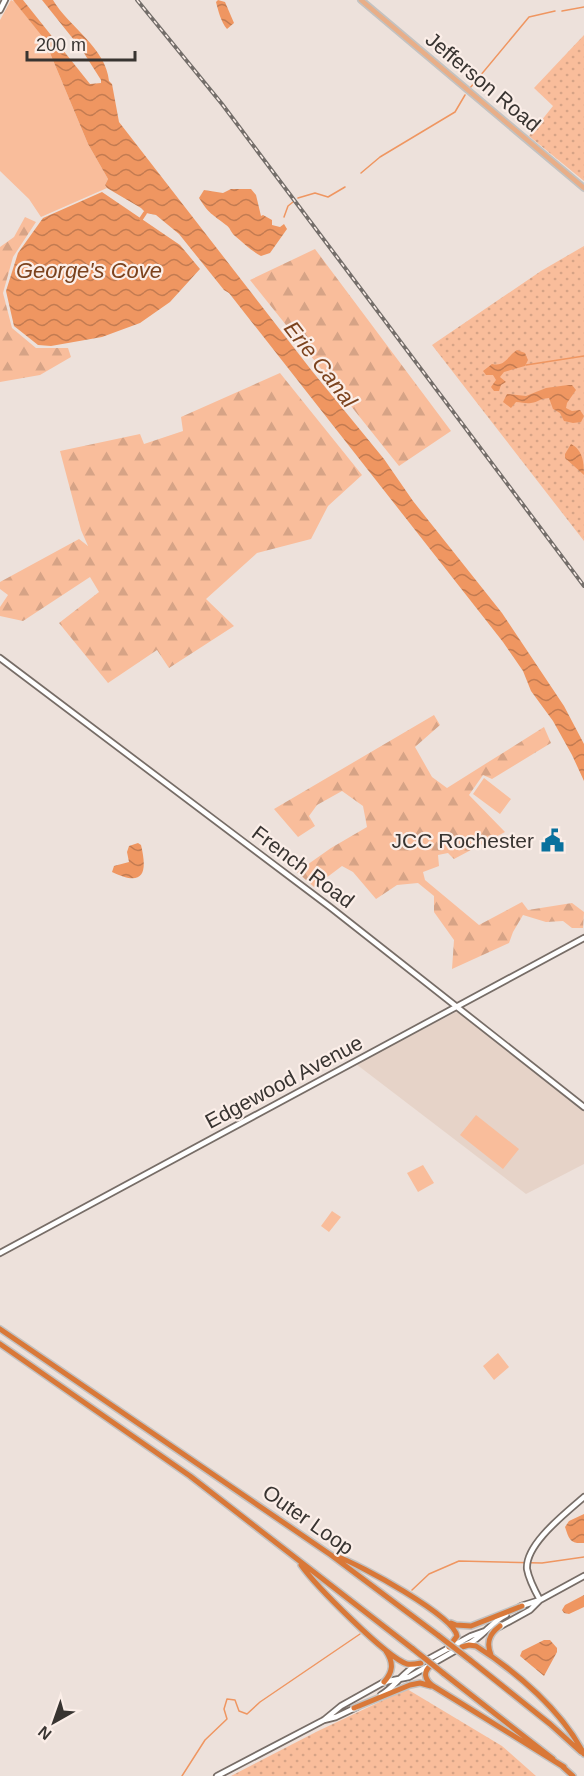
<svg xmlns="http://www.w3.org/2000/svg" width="584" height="1776" font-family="Arial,sans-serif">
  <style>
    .built { fill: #e6d3c8 }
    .grass { fill: url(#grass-dots) }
    .forest { fill: url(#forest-firs) }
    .green { fill: #f9bd9b }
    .water { fill: url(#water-waves) }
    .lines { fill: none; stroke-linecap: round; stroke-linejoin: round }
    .stream { stroke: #ef9661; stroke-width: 1.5 }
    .canal { stroke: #ef9661; stroke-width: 4 }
    .secondary-casing { stroke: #776d67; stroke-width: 8 }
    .primary-casing { stroke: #c3c2c1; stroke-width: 8 }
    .highway-casing { stroke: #c3c2c1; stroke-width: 8 }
    .secondary { stroke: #fff; stroke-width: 4.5 }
    .primary { stroke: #e8ae88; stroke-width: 4.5 }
    .highway { stroke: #d97838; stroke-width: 5 }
    .rail-casing { stroke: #746e6a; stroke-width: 4 }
    .rail { stroke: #fbeee8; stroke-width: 1.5; stroke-dasharray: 4.5; stroke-linecap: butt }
    .highway-bridge-casing { stroke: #c3c2c1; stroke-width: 8; stroke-linecap: butt }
    .highway-bridge { stroke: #d97838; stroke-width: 5 }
    .labels { text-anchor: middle; stroke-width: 4.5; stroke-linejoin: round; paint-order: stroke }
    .street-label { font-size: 21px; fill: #383431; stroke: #fbeee8 }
    .poi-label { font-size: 21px; fill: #383431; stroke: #fbeee8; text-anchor: end }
    .water-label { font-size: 22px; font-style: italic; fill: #7c431e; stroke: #fbeee8 }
  </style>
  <defs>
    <pattern id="grass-dots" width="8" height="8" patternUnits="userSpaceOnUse" patternTransform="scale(1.5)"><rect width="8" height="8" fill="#f9bd9b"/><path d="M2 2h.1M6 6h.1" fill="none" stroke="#d6a386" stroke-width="1.8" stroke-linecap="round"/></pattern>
    <pattern id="forest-firs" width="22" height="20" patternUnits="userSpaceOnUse" patternTransform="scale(1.5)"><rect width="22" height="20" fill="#f9bd9b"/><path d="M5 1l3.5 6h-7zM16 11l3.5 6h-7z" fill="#d6a386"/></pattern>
    <pattern id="water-waves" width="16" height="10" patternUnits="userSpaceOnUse" patternTransform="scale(1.5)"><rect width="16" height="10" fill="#ef9661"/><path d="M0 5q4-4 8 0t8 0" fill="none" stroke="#c37b51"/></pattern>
  </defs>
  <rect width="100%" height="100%" fill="#ede1db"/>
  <path class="built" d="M456,1012L462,1014L584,1110V1164L526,1194L356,1064Z"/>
  <path class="grass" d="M584,35V181L529,136L553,106L534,88Z
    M584,246V541L432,345L541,271Z
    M407,1689L502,1746L536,1776H231L318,1731Z"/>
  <path class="forest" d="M25,217L36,222L13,257L3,293L12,328L36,348H68L71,357L40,375L0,382V247L14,237Z
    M315,249L451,431L399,466L250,280Z
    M280,373L362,475L328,506L311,539L257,553L206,599L234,626L169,668L157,650L108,683L59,623L99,592L90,577L23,621L0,616V607L8,595L0,589V582L79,539L88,546L81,530L60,451L140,434L144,444L183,431L181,417Z
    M434,715L440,725L415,747L432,777L447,788L544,727L551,743L492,779L483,775L469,795L505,832L454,859L448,853L438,855L439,866L423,872L425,880L479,925L522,902L528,910L572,903L584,912L583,928H572L563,921L546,922L523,915L513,932L509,943L452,969L454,940L434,912V896L418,883L397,885L376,899L353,872L342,866L314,887L297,872L331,848L367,827L363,806L342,791L317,805L309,816L315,826L298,837L274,809Z"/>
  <path class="green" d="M11,0L15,2L49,45L50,53L88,144L108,179L105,185L107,188L41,217L29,199L0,171V20Z
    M484,778L511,799L500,814L473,794Z
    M476,1115L519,1149L503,1169L460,1135Z
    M423,1165L434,1183L418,1192L407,1173Z
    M332,1211L341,1217L329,1232L321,1226Z
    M498,1353L509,1367L494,1380L483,1366Z"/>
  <path class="water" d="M13,0H23L90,84L101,83V80L82,50L42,0H53C69,27 106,48 109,81L112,84L119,122L312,371L384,459L413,501L502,613L564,706L584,744V781L572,755L553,721L531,691L523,671L503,642L229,293L224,290L179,234L156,215L146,213L141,208L107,188L105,185L108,179L88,144L50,53L49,45Z
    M218,0L225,2L234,23L227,29C221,22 218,10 216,2Z
    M231,189H251L256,195L261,216L263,215L272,220V225L280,227L284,224L287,229L270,253L261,256C251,251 244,243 235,236C231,233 230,227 226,225C212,214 209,214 199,198L204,190L223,193Z
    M102,192L180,245L200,269L170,302L140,323L102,337L51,346L38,345L14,326L6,291L18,253L43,218Z
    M517,350L525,353L528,360L525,366L504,372L500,377L506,382L501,385L499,391H494L491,387L496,380L493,375H486L483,371L492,364C506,367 507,356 517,350Z
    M568,385H572L576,390L567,403L566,408L572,411L580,410L584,416L581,422L573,423L564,421L560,413L553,409L549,398C538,399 539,402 531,403C526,404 522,402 516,402L511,408L503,402L507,394L526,396L546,388Z
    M571,444C583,450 584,463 584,475L565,458V454Z
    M138,843L141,845C148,874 143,887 112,872L114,866L129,862L127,852L129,846Z
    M584,1514V1543C570,1544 569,1539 565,1527L569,1521Z
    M584,1595V1607L569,1614L564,1613L562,1610L565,1605Z
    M544,1640H550L557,1648V1652L544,1676L520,1656L522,1651Z"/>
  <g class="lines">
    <path class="stream" d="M562,11L584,7
      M470,88L529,17L555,11
      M361,173L380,157L455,112L465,95
      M298,198L315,193L328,197L345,187
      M284,217L288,206L293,202
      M526,365L584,356
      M412,1590L429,1574L459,1561L542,1563L584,1557
      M182,1776L205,1740L227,1719L224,1709L227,1699L235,1700L239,1711L247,1714L260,1702L360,1634"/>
    <path class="canal" d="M141,219L145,213"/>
    <defs>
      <path id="secondary" d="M0,10L5,0
        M0,658L330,907L584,1107
        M0,1253L584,938
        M540,1600C535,1591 529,1580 527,1569C525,1544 566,1513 584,1497
        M521,1606L540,1600L584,1576
        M499,1627L530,1610L540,1600
        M468,1644C483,1637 491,1622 506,1615
        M425,1661L471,1636L485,1631
        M381,1695C395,1687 403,1672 418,1664
        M324,1720L336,1717L357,1707
        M217,1776L324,1720L341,1706L384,1682L409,1677L458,1649"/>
      <path id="primary" d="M361,0L584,188"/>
      <path id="highway" d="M0,1329L331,1555L439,1636
        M0,1344L190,1476L413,1649
        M338,1557C359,1564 454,1616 457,1636L449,1647
        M301,1565C315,1585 386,1657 407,1664C412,1665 416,1664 421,1663
        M451,1623L456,1625L471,1626L522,1606
        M462,1647L469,1645L476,1646C517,1672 562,1711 584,1754
        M491,1655C486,1643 489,1634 500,1626
        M470,1660L550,1724L581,1752
        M431,1665C423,1672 424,1679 433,1686L564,1767
        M443,1673L553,1759
        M384,1682C393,1672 394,1663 386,1651
        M354,1708L410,1685L420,1683L431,1686
        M563,1767L573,1776"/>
    </defs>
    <use href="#secondary" class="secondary-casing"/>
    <use href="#primary" class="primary-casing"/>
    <use href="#highway" class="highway-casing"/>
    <use href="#secondary" class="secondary"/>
    <use href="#primary" class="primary"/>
    <use href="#highway" class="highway"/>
    <defs>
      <path id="rail" d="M137,0L222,104L584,586"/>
    </defs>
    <use href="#rail" class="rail-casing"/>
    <use href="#rail" class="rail"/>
    <defs>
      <path id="highway-bridge" d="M439,1636L470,1660
        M413,1649L443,1673"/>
    </defs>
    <use href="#highway-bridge" class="highway-bridge-casing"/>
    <use href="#highway-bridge" class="highway-bridge"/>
  </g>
  <defs>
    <symbol id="civic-bare" viewBox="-9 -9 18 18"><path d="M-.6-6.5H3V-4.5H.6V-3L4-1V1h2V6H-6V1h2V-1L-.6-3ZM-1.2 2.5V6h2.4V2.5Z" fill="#09719d" stroke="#fbeee8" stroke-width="2.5" paint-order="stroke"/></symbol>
  </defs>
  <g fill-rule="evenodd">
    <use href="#civic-bare" x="536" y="824" width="33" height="33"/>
  </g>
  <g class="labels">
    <g class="street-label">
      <text transform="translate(483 82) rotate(40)" y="7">Jefferson Road</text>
      <text transform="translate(303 867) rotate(37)" y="7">French Road</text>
      <text transform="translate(284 1082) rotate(-28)" y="7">Edgewood Avenue</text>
      <text transform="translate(308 1520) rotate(35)" y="7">Outer Loop</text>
    </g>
    <g class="poi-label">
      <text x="534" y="848">JCC Rochester</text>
    </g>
    <g class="water-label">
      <text x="89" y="278">George's Cove</text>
      <text transform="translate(321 364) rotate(52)" y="8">Erie Canal</text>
    </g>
  </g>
  <g transform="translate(54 1722) rotate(220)" stroke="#fbeee8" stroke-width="4.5" paint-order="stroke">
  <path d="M0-4.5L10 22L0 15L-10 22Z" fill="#383431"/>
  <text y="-9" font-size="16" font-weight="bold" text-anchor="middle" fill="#383431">N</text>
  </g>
  <path d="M27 51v9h108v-9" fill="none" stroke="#383431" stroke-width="3"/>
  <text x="36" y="51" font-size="18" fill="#383431" stroke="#fbeee8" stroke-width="4.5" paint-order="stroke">200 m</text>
</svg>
